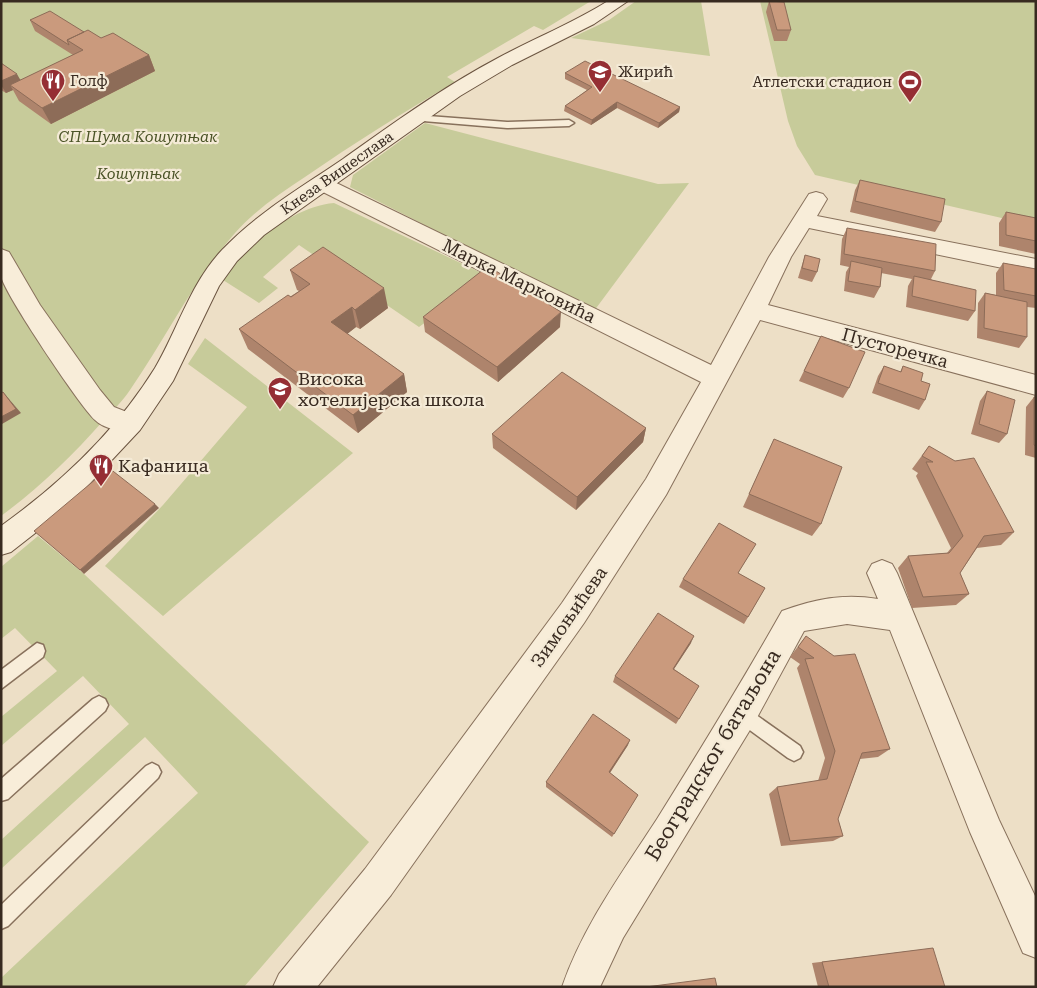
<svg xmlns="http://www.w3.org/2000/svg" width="1037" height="988" font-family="'Roboto Serif',serif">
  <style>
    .green { fill: #c7cb9a }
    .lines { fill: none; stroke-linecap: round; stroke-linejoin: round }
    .lane-casing { stroke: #88715c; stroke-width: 3 }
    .street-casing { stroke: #88715c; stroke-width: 2 }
    .secondary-casing { stroke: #6a533f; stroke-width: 2 }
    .lane { fill: #f8edd9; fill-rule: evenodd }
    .street { fill: #f8edd9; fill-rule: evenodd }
    .secondary { fill: #f8edd9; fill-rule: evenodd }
    .wall { fill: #ae846c }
    .shaded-wall { fill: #8d6c58 }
    .building { fill: #ca9a7d; stroke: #8d6c58 }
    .labels { text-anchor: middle; stroke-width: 4.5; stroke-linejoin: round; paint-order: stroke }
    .far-poi-label { font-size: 15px; fill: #382a20; stroke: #f4ead6; text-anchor: start }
    .far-park-label { font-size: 15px; font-style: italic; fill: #4b5427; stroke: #f4ead6 }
    .far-street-label { font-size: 15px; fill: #382a20; stroke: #f4ead6 }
    .street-label { font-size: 18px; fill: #382a20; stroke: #f4ead6 }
    .poi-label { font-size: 18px; fill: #382a20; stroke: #f4ead6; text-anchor: start }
    .near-street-label { font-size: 21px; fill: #382a20; stroke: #f4ead6 }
  </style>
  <rect width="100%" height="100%" fill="#eddfc6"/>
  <path class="green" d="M1,1H591L543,30L534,26L447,77L455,82C404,112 354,143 305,177C281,193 254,211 235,233C193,281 166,338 130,390C123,401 112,411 103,421C72,456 39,488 1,516Z
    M636,1H701L710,56L571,38L609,20Z
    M760,1H1036V226L815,175L797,146L788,121Z
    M425,123L658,184L689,183L594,311L350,187L353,175Z
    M334,203L488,276L419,327L299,245L263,277L278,288L259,303L223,280C244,246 294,206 334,203Z
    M205,338L353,453L163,616L105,566L163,505L247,407L188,364Z
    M38,536L84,574L369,842L244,987H1V978L198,793L145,737L1,869V840L129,724L83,676L1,746V717L57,671L15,628L1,639V567Z"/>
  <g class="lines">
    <defs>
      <path id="lane" d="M415,115L507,122L569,120L574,123L569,126L507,128L411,120V116Z
        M37,643L43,645L45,651L43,657L1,689V670Z
        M99,696L105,699L108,705L105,711L8,799L1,801V779L93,699Z
        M742,705L800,746L803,752L800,758L794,761L788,758L736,720L733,714L736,708Z
        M152,763L158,766L161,772L158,778L8,926L1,929V905L146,766Z"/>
      <path id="street" d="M322,176L711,365L769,257L809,194L816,192L823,194L827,199L817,216L1036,259V275L809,228L791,257L768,305L1036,375V395L760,320L666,495L584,623L391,895L317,987H273L279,974L365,869L562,603L646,479L701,382L315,188L312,183L315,178Z
        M1,249L9,252L40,305L100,390L114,407L137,416L141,423L137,430C126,434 104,429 95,420C80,406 4,293 1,276C0,268 1,258 1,249Z
        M882,560L892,564L897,573L999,820L1036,898V958L1023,953L970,832L890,630L847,624L804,631L753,725L623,938L600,987H562C583,926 622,873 657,819C700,750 742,682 782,611C814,599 844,593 878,599L867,573L872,564Z"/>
      <path id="secondary" d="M608,1H628L594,24L512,65L460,96L264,235L237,261L219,286L173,381L140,430L79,495L34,534L11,552L1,555V526C61,483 116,431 155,368C178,329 190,284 222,250C257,213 302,187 343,159C394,123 443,87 498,58C535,38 573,23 608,1Z"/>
    </defs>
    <use href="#lane" class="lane-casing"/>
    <use href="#street" class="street-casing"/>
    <use href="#secondary" class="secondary-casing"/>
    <use href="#lane" class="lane"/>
    <use href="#street" class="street"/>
    <use href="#secondary" class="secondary"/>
  </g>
  <path class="wall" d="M769,1L791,30L787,41H774L766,12Z
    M30,20L84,32L101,38L149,55L155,71L51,124L19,101L13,90L6,93L1,90V63L21,80L73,55L35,31Z
    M565,73L680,107L679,112L658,128L617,108L591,125L564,111L565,106L587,90L565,79Z
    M860,180L941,222L935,232L850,212L855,190Z
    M1006,212L1036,218V254L999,246V223Z
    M847,228L935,271L931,279L975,311L968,321L906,307L908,286L912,279L881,273L880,287L874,298L844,291L846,272L849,267L840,265L842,239Z
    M805,255L817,272L812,282L798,278Z
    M1003,263L1036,269V308L1027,307V337L1019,348L977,338L978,303L985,293L996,295V273Z
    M290,270L388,308L360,329L356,327L347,334L404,374L407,392L358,433L248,349L239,329L299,291L297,290Z
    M423,317L560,327L498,382L425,332Z
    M821,336L849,388L843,398L799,381Z
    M884,366L900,372L903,366L921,381L925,400L919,410L872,393L878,376Z
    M987,391L1007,434L999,443L971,434L980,401Z
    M1034,397H1036V458L1025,455L1026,407Z
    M646,428L643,442L576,510L493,448L492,434Z
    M774,439L821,524L812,536L743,507Z
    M929,446L1014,532L1001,545L977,548L960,573L969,594L956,605L912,608L898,568L908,556L947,553L951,548L916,476L918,473L912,469Z
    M751,552L738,573L765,588L744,624L679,587L683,579Z
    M806,636L890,749L878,757L860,759L838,819L843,836L833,841L781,846L769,794L777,787L818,781L825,758L797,668L800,664L790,657Z
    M691,643L674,669L699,686L676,724L613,682L615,676Z
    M628,745L610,773L638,795L612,837L546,787V782Z
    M918,950L945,987H818L812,963Z"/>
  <path class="shaded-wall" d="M149,55L155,71L51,124L42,108Z
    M17,74L23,85H10L13,90L6,93L1,85V81Z
    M617,102V108L591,125L592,120Z
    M680,107L679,112L658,128L659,123Z
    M384,288L388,308L360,329L355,310Z
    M352,307L356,327L337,342L331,322Z
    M561,312L560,327L498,382L497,367Z
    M404,374L407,392L358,433L353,415Z
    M3,392L21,413L2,424L1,417Z
    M646,428L643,442L576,510L577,497Z
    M155,504L159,508L84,574L80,570Z
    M694,636L691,643L670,675L673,669Z
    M630,740L628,745L607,777L609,772Z"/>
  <path class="building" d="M769,1L784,2L791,30H777Z
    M50,11L84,32L67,40L69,45L30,20Z
    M88,30L101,38L113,33L149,55L42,108L10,85L83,50L67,40Z
    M585,61L680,107L659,123L617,102L592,120L565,106L592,87L565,73Z
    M1,63L17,74L1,81Z
    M860,180L945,199L941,222L855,201Z
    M1006,212L1036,218V241L1006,235Z
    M847,228L936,244L935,271L844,254Z
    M323,247L384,288L355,310L352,307L331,322L404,374L353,415L239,329L288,295L291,297L310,284L290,270Z
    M805,255L820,259L817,272L802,268Z
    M851,261L882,268L880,287L848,281Z
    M1003,263L1036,269V296L1004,290Z
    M488,266L561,312L497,367L423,317Z
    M914,276L976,290L975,311L912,296Z
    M985,293L1027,302V337L984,328Z
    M821,336L865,352L849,388L804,371Z
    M884,366L901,372L903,366L923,373L921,381L930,384L925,400L878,383Z
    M562,372L646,428L577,497L492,434Z
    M987,391L1015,400L1007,434L979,424Z
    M3,392L16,409L1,417V393Z
    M1034,397H1036V446L1034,445Z
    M774,439L842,467L821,524L749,494Z
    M929,446L955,461L974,458L1014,532L984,536L960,573L969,594L923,597L908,556L949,553L963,536L926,462H933L922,456Z
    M109,468L155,504L80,570L34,531Z
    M719,523L756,544L738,573L765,588L748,617L683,579Z
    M658,613L694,636L673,669L699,686L679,719L615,676Z
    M806,636L834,656L855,654L890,749L862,753L838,819L843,836L790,841L777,787L827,779L835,751L805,659L814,658L798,647Z
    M593,714L630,740L609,772L638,795L614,834L546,782Z
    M933,948L945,987H829L822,962Z
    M715,978L717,987H646Z"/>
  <defs>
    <symbol id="school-pin" viewBox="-11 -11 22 30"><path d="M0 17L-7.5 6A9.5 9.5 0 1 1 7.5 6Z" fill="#952e34" stroke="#f4ead6"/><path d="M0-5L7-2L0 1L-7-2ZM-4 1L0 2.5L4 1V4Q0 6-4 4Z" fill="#fff"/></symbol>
    <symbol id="restaurant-pin" viewBox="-11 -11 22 30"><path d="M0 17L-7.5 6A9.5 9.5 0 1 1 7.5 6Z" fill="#952e34" stroke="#f4ead6"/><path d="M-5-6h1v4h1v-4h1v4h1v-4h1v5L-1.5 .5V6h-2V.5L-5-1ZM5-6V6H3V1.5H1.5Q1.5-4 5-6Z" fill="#fff"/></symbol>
    <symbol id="stadium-pin" viewBox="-11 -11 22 30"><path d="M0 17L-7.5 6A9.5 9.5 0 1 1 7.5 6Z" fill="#952e34" stroke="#f4ead6"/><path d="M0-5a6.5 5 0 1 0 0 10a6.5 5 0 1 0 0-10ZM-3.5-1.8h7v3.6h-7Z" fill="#fff"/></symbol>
    <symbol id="university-pin" viewBox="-11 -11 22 30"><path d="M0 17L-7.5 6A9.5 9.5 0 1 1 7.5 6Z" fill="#952e34" stroke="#f4ead6"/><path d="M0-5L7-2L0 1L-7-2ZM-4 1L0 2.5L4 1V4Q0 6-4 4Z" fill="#fff"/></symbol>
  </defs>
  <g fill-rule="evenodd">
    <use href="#school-pin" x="586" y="58" width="28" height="38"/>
    <use href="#restaurant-pin" x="39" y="67" width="28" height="38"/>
    <use href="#stadium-pin" x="896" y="68" width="28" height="38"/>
    <use href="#university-pin" x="266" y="375" width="28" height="38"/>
    <use href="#restaurant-pin" x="87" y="452" width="28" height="38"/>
  </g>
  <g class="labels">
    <g class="far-poi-label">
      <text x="618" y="77">Жирић</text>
      <text x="70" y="86">Голф</text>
      <text x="892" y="87" text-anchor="end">Атлетски стадион</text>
    </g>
    <g class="far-park-label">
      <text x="138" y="142">СП Шума Кошутњак</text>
      <text x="138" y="179">Кошутњак</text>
    </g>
    <g class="far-street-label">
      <text transform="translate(337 173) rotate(-35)" y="5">Кнеза Вишеслава</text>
    </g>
    <g class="street-label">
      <text transform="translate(519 281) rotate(26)" y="6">Марка Марковића</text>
      <text transform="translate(895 348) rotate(15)" y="6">Пусторечка</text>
      <text transform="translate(569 617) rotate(-55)" y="6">Зимоњићева</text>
    </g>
    <g class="poi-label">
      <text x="298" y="385">Висока<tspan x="298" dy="21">хотелијерска школа</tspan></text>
      <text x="118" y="472">Кафаница</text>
    </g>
    <g class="near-street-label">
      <text transform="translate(713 755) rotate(-59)" y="7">Београдског батаљона</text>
    </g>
  </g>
  <rect width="1037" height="988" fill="none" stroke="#382a20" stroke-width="5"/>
</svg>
